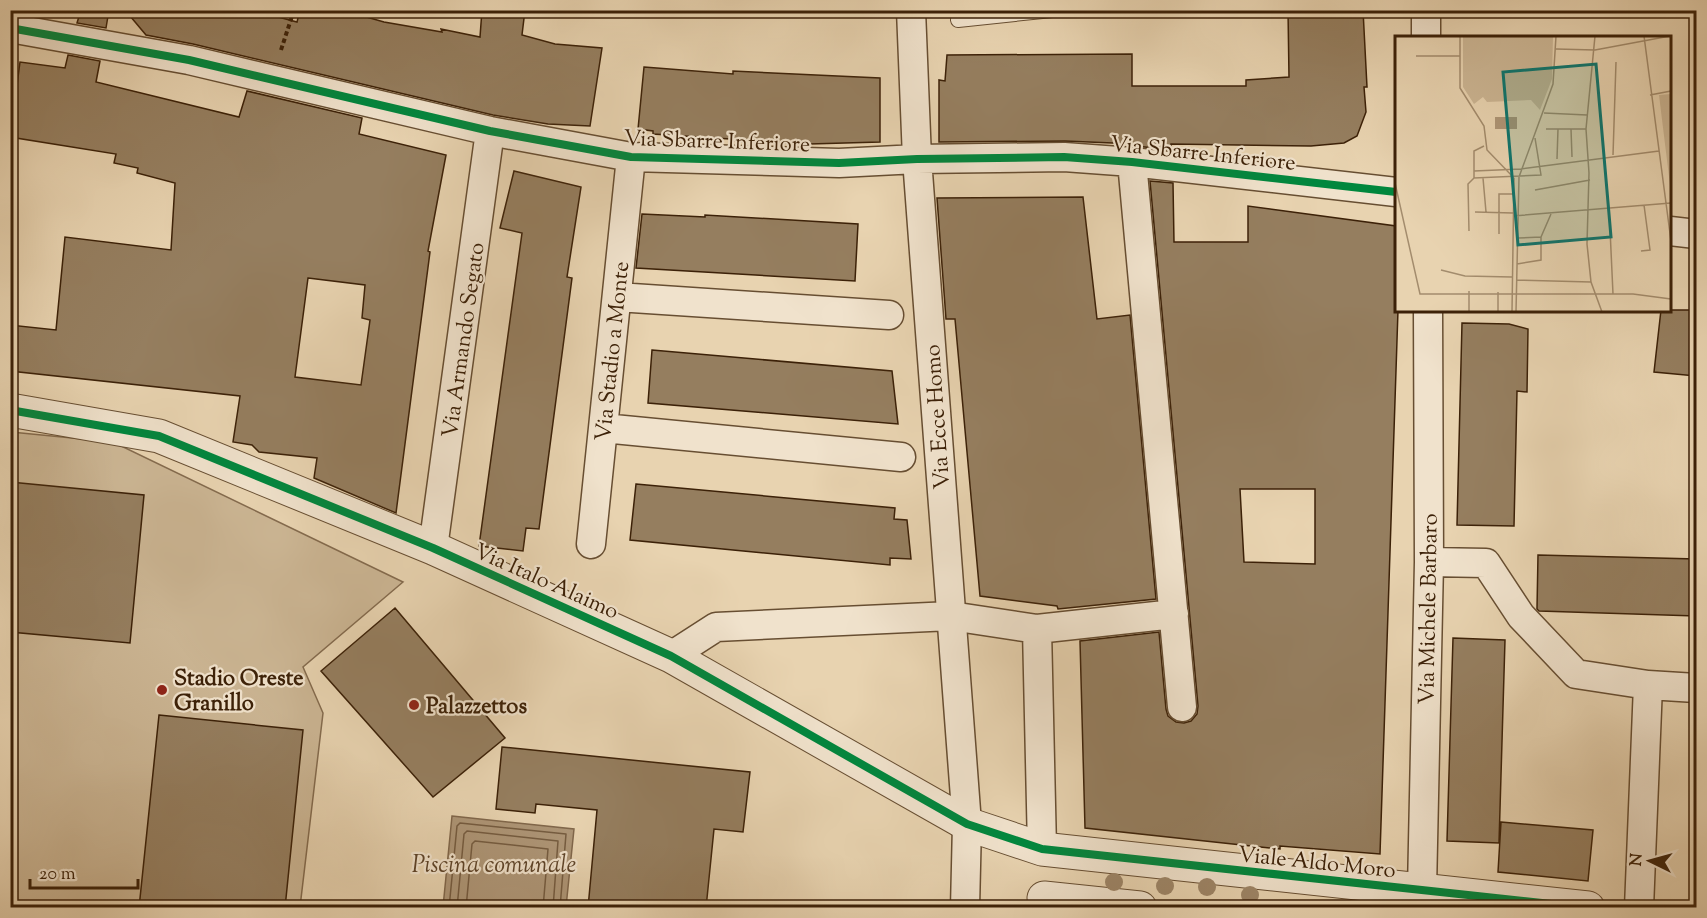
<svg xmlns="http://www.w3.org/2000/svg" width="1707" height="918" font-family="'Sorts Mill Goudy',serif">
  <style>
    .green { fill: #cbb593; stroke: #846b4e; stroke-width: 1.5 }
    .water { fill: #ae9677; stroke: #80674b; stroke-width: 1.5 }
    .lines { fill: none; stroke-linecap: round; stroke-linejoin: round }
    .shore { stroke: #755c40; stroke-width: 1.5 }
    .building { fill: #957e5f; stroke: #3c2108; stroke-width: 1.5; fill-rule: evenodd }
    .service-casing { stroke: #674e32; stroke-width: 16 }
    .minor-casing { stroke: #674e32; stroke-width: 31 }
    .tertiary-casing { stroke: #674e32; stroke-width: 35 }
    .path { stroke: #3c2108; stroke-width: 4; stroke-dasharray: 4.5 3; stroke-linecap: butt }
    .service { stroke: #f0e2cc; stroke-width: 14 }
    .minor { stroke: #f0e2cc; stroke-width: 28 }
    .tertiary { stroke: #f0e2cc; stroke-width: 33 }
    .cycleway-casing { stroke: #f0e2cc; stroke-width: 11 }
    .cycleway { stroke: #00873e; stroke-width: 8 }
    .tree { fill: #9d8567 }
    .poi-dot { fill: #8f2418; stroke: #f0e2cc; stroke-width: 2 }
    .labels { text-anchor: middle; stroke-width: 4.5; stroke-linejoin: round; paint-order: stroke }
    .street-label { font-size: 22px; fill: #3c2108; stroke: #f0e2cc }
    .poi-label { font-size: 22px; font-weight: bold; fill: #3c2108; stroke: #f0e2cc; text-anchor: start }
    .water-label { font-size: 24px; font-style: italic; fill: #5e4429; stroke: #f0e2cc }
    .inset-road { fill: none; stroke: #a38c6d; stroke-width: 1.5 }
    .view { fill: #0f766e; fill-opacity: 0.15; stroke: #0f766e; stroke-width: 3 }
    .inset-edge { fill: none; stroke: #3c2108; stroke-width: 3 }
  </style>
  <rect width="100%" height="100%" fill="#e8d3b0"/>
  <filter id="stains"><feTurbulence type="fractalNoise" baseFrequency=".00333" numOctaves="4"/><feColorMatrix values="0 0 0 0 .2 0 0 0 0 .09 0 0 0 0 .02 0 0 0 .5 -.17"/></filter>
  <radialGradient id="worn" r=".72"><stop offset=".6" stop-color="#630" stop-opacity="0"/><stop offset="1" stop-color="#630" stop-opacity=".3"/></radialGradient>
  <path class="green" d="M11,432L113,442L403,582L303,667L323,713L300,907L11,908Z"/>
  <path class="water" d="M452,816L574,829L566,907H443Z"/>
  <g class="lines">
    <path class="shore" d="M449,908L457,826L460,823L566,834L560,908
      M457,908L464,834L467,831L558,841L553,908
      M466,908L472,844L475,841L548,849L543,908"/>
  </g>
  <path class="building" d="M81,10H109L106,28L77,23Z
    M125,10H252L297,22L300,10H342L384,22L442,32L441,29L480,37L482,10H525L522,35L555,44L602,48L590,126L548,124L493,115L193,44L146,35Z
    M1288,10H1363L1367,87H1364L1366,112L1357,136L1344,143L1311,146L1171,144V150L1136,146V144L1065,141L939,142V80L945,81L947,55L1132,54V86H1246V80L1289,77Z
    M68,55L100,61L96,82L239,117L247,91L362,118L359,134L446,155L428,251L430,252L396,513L314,478L317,458L259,452L252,445L233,442L240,396L10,371V325L56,330L65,237L171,250L175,183L137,173L138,168L114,163L116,154L10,137L13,85H17L20,62L65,68ZM308,278L365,285L362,318L370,320L361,385L295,377Z
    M644,67L733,74V71L880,78V142L809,144L730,141V139L653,134V131L638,129Z
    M514,171L581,187L567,277L572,278L539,529L526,528L523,551L479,546L522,233L500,228Z
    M1150,181L1173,183L1174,242H1248V206L1396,226L1398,310L1380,854L1280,846V849L1085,828L1080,641L1159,632L1166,709L1168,716L1176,722L1184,723L1191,721L1197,714L1198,706ZM1240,489H1315V564L1244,562Z
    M1083,197L1097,319L1130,315L1156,599L1058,609L1057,606L980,596L955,319H946L937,198Z
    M642,214L705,217V215L858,224L855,281L636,268Z
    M1661,310H1692L1690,330L1696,331V376L1654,372Z
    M1462,323L1509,324L1528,329L1527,392L1517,391L1514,526L1457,525Z
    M652,350L892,371L898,424L648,403Z
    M10,482L144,495L130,643L10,632Z
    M636,484L895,508L894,519L907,520L911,559L890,558V565L630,540Z
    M1538,555L1696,559V616L1539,611L1537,609Z
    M395,608L505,738L433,797L321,671Z
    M1453,638L1505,640L1499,843L1447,841Z
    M159,715L303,730L285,908H139Z
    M502,747L750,772L743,832L714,829L706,908H588L597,810L536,804L535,813L496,809Z
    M1501,822L1593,830L1588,881L1498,872Z"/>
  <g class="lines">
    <defs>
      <path id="service" d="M958,20L1052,10"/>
      <path id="minor" d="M911,10L917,159L967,824L965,908
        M1426,10V38
        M10,28L189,60L490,131L631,157L839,163L917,159L1064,157L1132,162L1396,192
        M1132,162L1182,707
        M1670,231L1696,234
        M617,297L889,315
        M603,428L901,457
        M591,544L631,157
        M433,548L490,131
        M1429,562L1486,563L1521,616L1576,674L1648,685
        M1037,629L1174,614
        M671,656L716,627L951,616L1037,629L1042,849
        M1420,908L1422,890L1429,562L1428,310
        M1639,908L1648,685L1696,688"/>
      <path id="tertiary" d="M10,410L159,436L433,548L671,656L967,824L1042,849L1588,908
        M1044,898L1140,908"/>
    </defs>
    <use href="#service" class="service-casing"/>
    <use href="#minor" class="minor-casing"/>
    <use href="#tertiary" class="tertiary-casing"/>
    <path class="path" d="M281,50L294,10"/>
    <use href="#service" class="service"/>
    <use href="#minor" class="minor"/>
    <use href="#tertiary" class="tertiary"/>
    <defs>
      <path id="cycleway" d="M10,28L189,60L490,131L631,157L839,163L917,159L1064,157L1132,162L1396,192
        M10,410L159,436L433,548L671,656L967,824L1042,849L1588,908"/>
    </defs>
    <use href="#cycleway" class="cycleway-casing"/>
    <use href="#cycleway" class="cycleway"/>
  </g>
  <g class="tree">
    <circle cx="1114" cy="882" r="9"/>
    <circle cx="1165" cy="886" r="9"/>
    <circle cx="1207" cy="887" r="9"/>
    <circle cx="1250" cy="895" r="9"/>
  </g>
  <g class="poi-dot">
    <circle cx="162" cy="690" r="6"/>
    <circle cx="414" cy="705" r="6"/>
  </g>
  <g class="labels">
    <g class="street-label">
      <text transform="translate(717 140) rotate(2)" y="8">Via Sbarre Inferiore</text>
      <text transform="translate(1203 152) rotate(6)" y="8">Via Sbarre Inferiore</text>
      <text transform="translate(462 340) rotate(-82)" y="8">Via Armando Segato</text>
      <text transform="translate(611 351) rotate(-84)" y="8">Via Stadio a Monte</text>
      <text transform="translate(936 417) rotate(-94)" y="8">Via Ecce Homo</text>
      <text transform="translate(547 580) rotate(24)" y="8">Via Italo Alaimo</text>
      <text transform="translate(1427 609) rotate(-89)" y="8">Via Michele Barbaro</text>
      <text transform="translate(1317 861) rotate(6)" y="8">Viale Aldo Moro</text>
    </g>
    <g class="poi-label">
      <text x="174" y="685">Stadio Oreste<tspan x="174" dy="25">Granillo</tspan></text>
      <text x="426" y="713">Palazzettos</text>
    </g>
    <g class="water-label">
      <text x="494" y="872">Piscina comunale</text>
    </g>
  </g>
  <g transform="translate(1395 36)">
    <rect width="276" height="276" fill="#e8d3b0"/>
    <path d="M68,0H158L157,43L145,74L136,64L92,66L88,61L79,68L68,51ZM276,58V157L264,59Z" fill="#cbb593"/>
    <path d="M100,81H122V93H100Z" fill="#ae9677"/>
    <path class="inset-road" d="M65,0V52L89,90L92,114L119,142M200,0L191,93L194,137L192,208L196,246L207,276M249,0L276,205M161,13L200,14L275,0M21,20H65M255,59L276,55M149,77L192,79M151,93H191M176,93L177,121M89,110L79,115V142L146,139L140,102M218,119L221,26M162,123L163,93M79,135L126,133L264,115M88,142L91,176M0,147L25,258H238L276,263M140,154L195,144M80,176L118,177M118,180L276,167M215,193L218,258M74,195L73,148L79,142M104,198V158H119M146,201L156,178M246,215L255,214L249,169M122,228L146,224V201L123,202M46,234L70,240L117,241M122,244L196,246M74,255V276M103,256V276M117,276L119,142M121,276L124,141L158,48L161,0"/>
    <path class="view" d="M201,28L216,201L123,209L108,36Z"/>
    <rect width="276" height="276" class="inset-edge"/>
  </g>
  <rect width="1707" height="918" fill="none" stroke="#e8d3b0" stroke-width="36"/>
  <rect x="12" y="12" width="1683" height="894" fill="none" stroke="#3c2108" stroke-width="3"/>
  <rect x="18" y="18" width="1671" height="882" fill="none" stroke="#3c2108" stroke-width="1.5"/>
  <g transform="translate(1650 861) rotate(275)" stroke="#f0e2cc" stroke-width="4.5" paint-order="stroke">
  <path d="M0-4.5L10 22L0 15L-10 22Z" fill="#3c2108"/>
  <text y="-9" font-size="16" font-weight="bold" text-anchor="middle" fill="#3c2108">N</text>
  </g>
  <path d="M30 879v9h108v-9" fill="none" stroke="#3c2108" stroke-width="3"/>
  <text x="39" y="879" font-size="18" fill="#3c2108" stroke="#f0e2cc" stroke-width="4.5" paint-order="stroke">20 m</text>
  <rect width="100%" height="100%" filter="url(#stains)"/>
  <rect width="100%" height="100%" fill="url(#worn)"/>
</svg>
